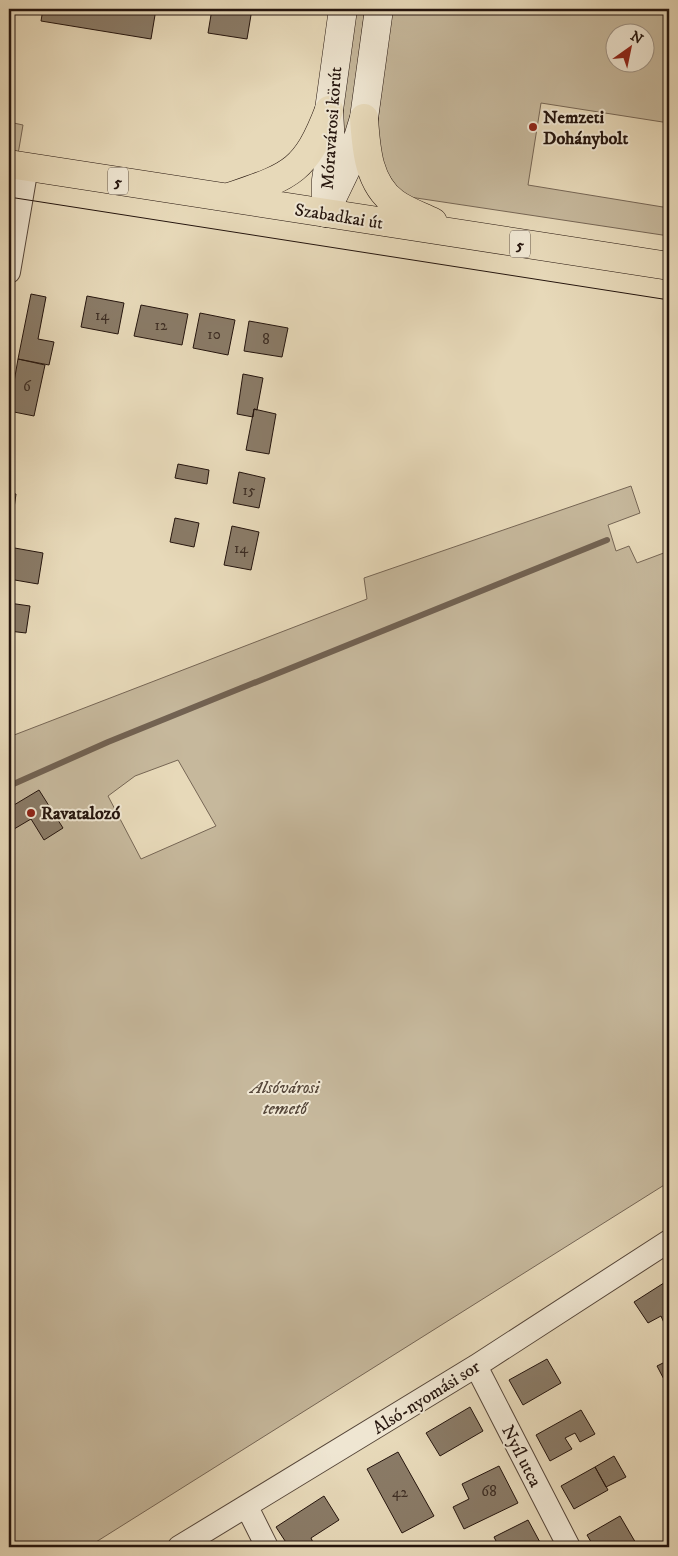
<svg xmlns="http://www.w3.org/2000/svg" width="678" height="1556" font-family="'IM FELL DW Pica',serif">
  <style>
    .green { fill: #c6b89c; stroke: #766655; fill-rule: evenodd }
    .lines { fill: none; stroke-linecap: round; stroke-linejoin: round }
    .stream { stroke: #726252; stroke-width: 6 }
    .building { fill: #8a7b67; stroke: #25150e }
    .minor-casing { stroke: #564639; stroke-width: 24 }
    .secondary-casing { stroke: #25150e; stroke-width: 29 }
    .primary-casing { stroke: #25150e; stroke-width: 29 }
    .minor { stroke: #efe6d2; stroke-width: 22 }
    .secondary { stroke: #efe6d2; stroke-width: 28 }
    .primary { stroke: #e7d9b9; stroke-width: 28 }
    .tram { stroke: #25150e; stroke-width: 1 }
    .poi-dot { fill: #8f2418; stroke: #efe6d2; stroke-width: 2 }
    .labels { text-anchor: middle; stroke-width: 4; stroke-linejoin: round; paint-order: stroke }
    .number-label { font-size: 15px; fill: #3e2e24 }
    .shield { fill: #efe6d2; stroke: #625449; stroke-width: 1 }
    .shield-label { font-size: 16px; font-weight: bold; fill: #25150e }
    .poi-label { font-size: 18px; font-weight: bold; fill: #25150e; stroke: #efe6d2; text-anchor: start }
    .street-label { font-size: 18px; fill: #25150e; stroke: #efe6d2 }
    .park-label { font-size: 18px; font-style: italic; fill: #554639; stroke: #efe6d2 }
  </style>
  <rect width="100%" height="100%" fill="#e7d9b9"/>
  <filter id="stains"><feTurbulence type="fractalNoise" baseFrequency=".004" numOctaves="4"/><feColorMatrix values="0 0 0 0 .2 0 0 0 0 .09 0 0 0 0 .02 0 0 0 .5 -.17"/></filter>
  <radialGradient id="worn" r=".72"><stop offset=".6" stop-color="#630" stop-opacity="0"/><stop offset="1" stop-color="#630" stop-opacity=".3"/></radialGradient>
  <path class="green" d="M354,9H365L347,147L331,176Z
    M390,9H669V123L541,103L528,185L669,208V236L403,196L384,168L376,139ZM616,32H646V62H616Z
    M9,122L23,125L9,207Z
    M631,486L640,513L608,525L616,551L629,546L637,563L669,551V1182L88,1547H9V737L367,599L364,578ZM178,760L216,826L141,859L108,796L135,776Z"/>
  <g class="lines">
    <path class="stream" d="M9,786L108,742L607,540"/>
  </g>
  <path class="building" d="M43,9H156L151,39L41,21Z
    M212,9H252L247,39L208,33Z
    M31,294L46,297L38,339L54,342L49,365L18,359Z
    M87,296L124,303L118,334L81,327Z
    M141,305L188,314L182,345L134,336Z
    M200,313L235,320L228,355L193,348Z
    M249,321L288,328L282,357L244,351Z
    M18,359L45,365L34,416L9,411Z
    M243,374L263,378L257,410L254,409L253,417L237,414Z
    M254,409L276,414L269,454L246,450Z
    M178,464L209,470L207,484L175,478Z
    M239,472L265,478L259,508L233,503Z
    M9,493L16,494L12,523L9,522Z
    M175,518L199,523L194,547L170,542Z
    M232,526L259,532L251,570L224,565Z
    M9,547L43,553L38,584L9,579Z
    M9,603L30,606L26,633L9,631Z
    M9,664H12L10,683H9Z
    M39,790L63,828L44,840L31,819L9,832V808Z
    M667,1281L669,1285V1334L661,1316L648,1323L634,1302Z
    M547,1359L561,1383L523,1405L509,1380Z
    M669,1360V1389L657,1366Z
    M470,1407L483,1431L440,1456L426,1433Z
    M581,1410L595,1434L580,1442L575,1433L565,1438L572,1449L550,1461L536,1435Z
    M398,1452L434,1516L402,1533L367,1469Z
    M614,1456L626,1477L606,1487L595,1467Z
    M499,1466L518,1503L464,1529L453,1507L469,1499L462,1484Z
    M595,1467L608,1490L574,1509L561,1486Z
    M324,1496L339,1520L311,1538L315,1547H289L276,1527Z
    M620,1516L637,1545L633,1547H594L587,1535Z
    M528,1520L542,1546L499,1547L494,1537Z"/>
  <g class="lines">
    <defs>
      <path id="minor" d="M9,272L27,167
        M476,1366L569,1547
        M247,1507L267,1547
        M179,1547L476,1366L669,1241"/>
      <path id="secondary" d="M326,201V180L331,146L329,110L343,9
        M325,213L352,157L364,118L379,9"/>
      <path id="primary" d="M364,118C366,148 368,184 395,203C406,211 421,216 433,222
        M9,164L669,266
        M229,197C290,176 305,173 329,110"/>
    </defs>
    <use href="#minor" class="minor-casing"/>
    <use href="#secondary" class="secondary-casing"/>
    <use href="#primary" class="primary-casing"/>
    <use href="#minor" class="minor"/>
    <use href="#secondary" class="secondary"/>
    <use href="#primary" class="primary"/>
    <path class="tram" d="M9,197L669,300"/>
  </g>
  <g class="poi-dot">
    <circle cx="533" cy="127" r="5"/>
    <circle cx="31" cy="813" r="5"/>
  </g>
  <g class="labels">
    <g class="number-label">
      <text x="102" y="320">14</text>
      <text x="161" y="330">12</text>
      <text x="214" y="339">10</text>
      <text x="266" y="344">8</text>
      <text x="27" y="391">6</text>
      <text x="249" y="495">15</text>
      <text x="241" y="553">14</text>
      <text x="489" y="1496">68</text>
      <text x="400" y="1497">42</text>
    </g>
    <g class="shield">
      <rect x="108" y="167.5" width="20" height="27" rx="4"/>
      <rect x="510" y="230.5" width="20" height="27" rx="4"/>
    </g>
    <g class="shield-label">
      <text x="118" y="187">5</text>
      <text x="520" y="250">5</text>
    </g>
    <g class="poi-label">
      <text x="543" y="123">Nemzeti<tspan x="543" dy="21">Dohánybolt</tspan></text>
      <text x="41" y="819">Ravatalozó</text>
    </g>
    <g class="street-label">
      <text transform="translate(331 128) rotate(-86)" y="6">Móravárosi körút</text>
      <text transform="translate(339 216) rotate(9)" y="6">Szabadkai út</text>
      <text transform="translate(426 1397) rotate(-32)" y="6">Alsó-nyomási sor</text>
      <text transform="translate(522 1456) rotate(63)" y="6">Nyíl utca</text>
    </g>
    <g class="park-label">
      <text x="285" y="1093">Alsóvárosi<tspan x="285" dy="21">temető</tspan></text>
    </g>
  </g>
  <rect width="678" height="1556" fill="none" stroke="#e7d9b9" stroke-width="30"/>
  <rect x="10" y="10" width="658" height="1536" fill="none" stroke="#25150e" stroke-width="2.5"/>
  <rect x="15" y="15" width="648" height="1526" fill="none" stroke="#25150e"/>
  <g transform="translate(630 48) rotate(33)"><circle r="24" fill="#efe6d2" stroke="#9e9284"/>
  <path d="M0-4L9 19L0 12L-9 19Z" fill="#8f2418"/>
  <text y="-8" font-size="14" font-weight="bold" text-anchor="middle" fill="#25150e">N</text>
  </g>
  <rect width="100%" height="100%" filter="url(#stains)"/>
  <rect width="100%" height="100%" fill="url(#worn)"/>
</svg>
